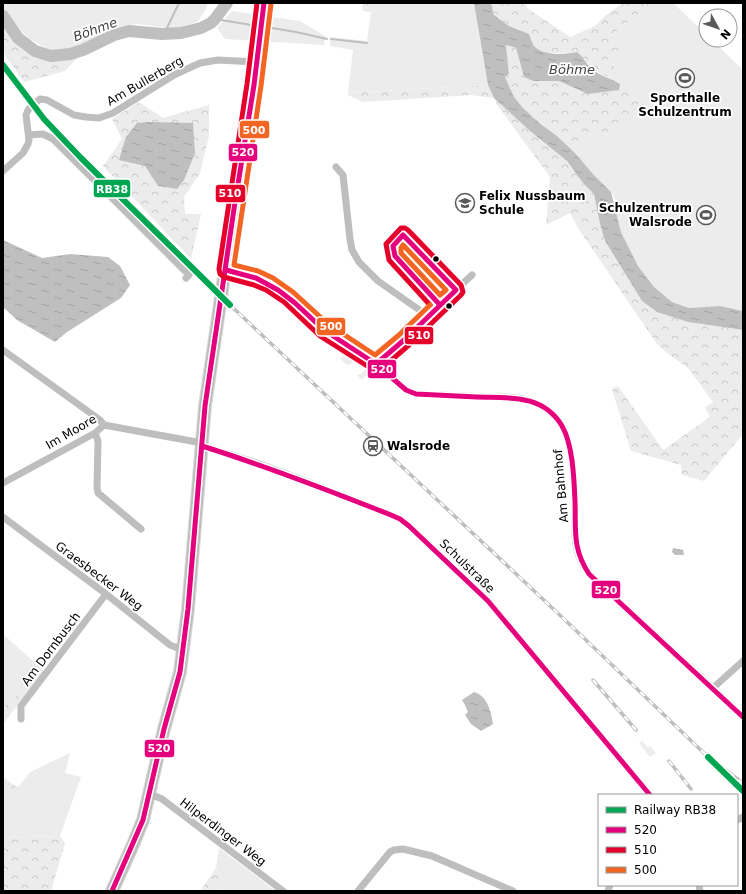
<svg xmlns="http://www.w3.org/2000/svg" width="746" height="894" font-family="'DejaVu Sans',sans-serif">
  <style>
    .grass { fill: #ececec }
    .forest { fill: url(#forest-crowns); fill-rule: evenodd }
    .water { fill: url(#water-ripples) }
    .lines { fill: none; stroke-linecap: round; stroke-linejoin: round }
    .stream { stroke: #bfbfbf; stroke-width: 2 }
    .river { stroke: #bfbfbf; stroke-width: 12 }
    .primary-casing { stroke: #dbdbdb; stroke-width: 14 }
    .minor { stroke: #bebebe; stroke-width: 7 }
    .primary { stroke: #bebebe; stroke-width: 12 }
    .rail-casing { stroke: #bebebe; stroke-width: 3.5 }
    .rail { stroke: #fff; stroke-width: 2; stroke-dasharray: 6; stroke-linecap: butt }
    .bus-1-casing { stroke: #fff; stroke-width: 8 }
    .bus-2-casing { stroke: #fff; stroke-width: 8 }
    .bus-3-casing { stroke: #fff; stroke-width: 8 }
    .bus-1 { stroke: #e5007d; stroke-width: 5 }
    .bus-2 { stroke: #e4002b; stroke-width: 5 }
    .bus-3 { stroke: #f26522; stroke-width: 5 }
    .rail-1-casing { stroke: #fff; stroke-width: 9 }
    .rail-1 { stroke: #00a651; stroke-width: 6 }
    .bus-dot { fill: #000; stroke: #fff; stroke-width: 1.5 }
    .labels { text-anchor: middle; stroke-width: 3.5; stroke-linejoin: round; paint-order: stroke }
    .street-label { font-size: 12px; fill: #000; stroke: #fff }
    .poi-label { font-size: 12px; font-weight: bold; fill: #000; stroke: #fff; text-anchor: start }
    .water-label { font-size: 13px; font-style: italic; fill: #444; stroke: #fff }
    .line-badge { stroke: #fff; stroke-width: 1.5 }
    .badge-label { font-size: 11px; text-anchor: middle; font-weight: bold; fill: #fff }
  </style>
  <defs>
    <pattern id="forest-crowns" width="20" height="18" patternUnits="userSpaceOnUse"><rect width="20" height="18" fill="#ececec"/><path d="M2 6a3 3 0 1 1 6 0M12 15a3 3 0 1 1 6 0" fill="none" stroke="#c9c9c9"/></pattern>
    <pattern id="water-ripples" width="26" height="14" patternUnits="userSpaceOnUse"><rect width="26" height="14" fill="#bfbfbf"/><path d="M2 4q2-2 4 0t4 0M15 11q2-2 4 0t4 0" fill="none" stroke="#a2a2a2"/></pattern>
  </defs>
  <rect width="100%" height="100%" fill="#fff"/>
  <path class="grass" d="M3,3H208L204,13L197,22L175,29L137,24L123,26L74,49L53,50L44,47L28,38L12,21L3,7Z
    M378,3H474L488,85L348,93L353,50L330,46V37L367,41L371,12L377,11Z
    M654,3H673L706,34V40H712L743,70V311L720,306L689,308L672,302L654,287L638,266L621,232L615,206L618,205L611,192L593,174L575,153L598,130L610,135L624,118L609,37Z
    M232,11L300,21L325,36L324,45L225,39L217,28Z
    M346,355H349L356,360L353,361L350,365L346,364L340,359Z
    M365,369L371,371L362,380L357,375L362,373Z
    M3,634L44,671L24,697L11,699L3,709Z
    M642,741L648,748L650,746L656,753L650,757L639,743Z
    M70,753L65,773L81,777L60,836L3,838V791L11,796L30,772Z
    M219,848L276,891H218L224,883L216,868Z"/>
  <path class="forest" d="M363,3H378L377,11L369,12L362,11Z
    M491,3H525L527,8L570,37L595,26L606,15L623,3H654L609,37L623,52L613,65L640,101L610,136L598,130L575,153L557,136L538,123L523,108L514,97L505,77L509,73L506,45L516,48L524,77L533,81H559L571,86L611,78L594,71L586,62L570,54L546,53L534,46L529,34L509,26L494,15Z
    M3,22L17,44L34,57L55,61L80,55L65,71L24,82L3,52Z
    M488,85L494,98L530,131L567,161L583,183L594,194L600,224L605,241L642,301L657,312L688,322L743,330V434L704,481L682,475L681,465L631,451L612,389L618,386L663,450L710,417L705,407L713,402L689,369L667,353L657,344L578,228L570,213L546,225L550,177L498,106L494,98L471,95L363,102L348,95V93Z
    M139,102L163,118L209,105V136L200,173L184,197L185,214H201L191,259L103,166L122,139L112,119ZM145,166L177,189L158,186Z
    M17,696L24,697L3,724C3,710 3,702 17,696Z
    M3,777L18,788L11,797L3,791Z
    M60,836L65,843L51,891H3V838Z
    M216,868L224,883L218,891H200Z"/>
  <path class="water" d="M474,3H491L494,15L509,26L529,34C531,38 532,43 534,46C544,56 565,55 577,52C584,57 587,66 594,71C602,76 612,79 620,84L619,90L588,94L559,81H533L524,77L516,48L506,45L509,74L505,77L514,97L523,108L539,123L557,136L575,153L593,174L611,192L621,232L638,266L654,287L672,302L689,308L720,306L743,311V330L688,322L657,312L642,301L605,241L600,224L594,194L583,183L567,161L530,131L494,98L488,85Z
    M149,122L193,123L195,153L184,180L177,189L158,186L145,166L119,160L126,137L137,123Z
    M3,240L42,258L70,254L108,257L120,266L130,285L121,298L67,332L55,342L17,320L3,307Z
    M673,548L683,550L684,555H675L672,552Z
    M474,692C488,696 491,712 493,724L481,731L471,724L465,715L468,712L465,705L462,700Z"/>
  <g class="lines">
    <path class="stream" d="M215,19L257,26
      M266,27L296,32L327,39
      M164,34L179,3
      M331,39L367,43"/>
    <path class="river" d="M3,16L18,38L35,51L51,56L70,54L83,50L114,35L129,31L162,34L181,33L201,28L211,23L215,19L227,3"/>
    <defs>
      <path id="primary" d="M112,891L132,847L143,820L164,729L180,672L188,609L205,406L234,209L254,85L264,3"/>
    </defs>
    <use href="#primary" class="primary-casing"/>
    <path class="minor" d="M29,135L43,134L53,139L189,275L186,278
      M336,167L343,175L350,239L352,250L359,262L378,281L428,316
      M3,171L23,153L28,144L29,140L26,115C28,107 34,104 40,99L47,100L74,115L86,117L99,118L113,113L174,75L200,63L218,60L258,62
      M226,270L256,278L278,290L295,303L324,330L376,364L406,390L416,394C440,395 464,396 488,397C501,397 515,396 528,400C541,404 556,415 563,427C572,444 575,488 575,508C575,535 572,551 589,574L713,688L743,717
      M3,350L100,420L104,425
      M376,364L472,275
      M104,425L202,443
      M95,433L98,441L97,488L98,493L141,529
      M202,446L251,461L295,477L391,515L400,519L409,526L488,601L650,795
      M3,483L95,433L104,425
      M3,517L106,594L170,645L175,647L183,649
      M713,688L743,661
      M21,719V706L106,594
      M150,794L162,799L283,891
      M737,820L743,817
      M699,885L700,891
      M358,891L390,852L394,850L403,849L432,856L513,891
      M608,891L610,885"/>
    <use href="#primary" class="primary"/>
    <defs>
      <path id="rail" d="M230,305L564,619L708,757L743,783
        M593,680L636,730
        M669,761L691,789"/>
    </defs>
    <use href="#rail" class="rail-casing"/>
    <use href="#rail" class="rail"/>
    <defs>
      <path id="bus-1" d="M226,270L256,278L278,290L295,303L324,330L376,364L406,390L416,394C436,395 457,396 477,397C509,398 543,394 562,426C573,445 574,479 575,501C576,530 572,548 589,574L743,717
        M376,364L404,340L456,290L403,235L393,246L395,256L440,305
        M202,446C266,466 328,490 391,515L400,519L409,526L488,601L650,795
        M112,891L143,820L164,729L180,672L188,609L205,406L234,209L254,85L264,3"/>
      <path id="bus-2" d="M257,3L247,84L219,269L220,274L224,277L254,285L266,290L284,302L320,336L375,371L380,370L409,345L461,295L463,292L461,285L408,230L405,228H401L386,244L389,260L430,305"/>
      <path id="bus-3" d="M271,4L261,86L234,265L258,271L273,278L293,292L328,324L375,355L399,335L430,305
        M403,245L446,290L440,295L401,253V248Z"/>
    </defs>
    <use href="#bus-1" class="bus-1-casing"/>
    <use href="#bus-2" class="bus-2-casing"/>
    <use href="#bus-3" class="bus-3-casing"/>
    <use href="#bus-1" class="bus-1"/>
    <use href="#bus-2" class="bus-2"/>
    <use href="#bus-3" class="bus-3"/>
    <defs>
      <path id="rail-1" d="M3,65L44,119L81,158L230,305
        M708,757L743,791"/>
    </defs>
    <use href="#rail-1" class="rail-1-casing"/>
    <use href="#rail-1" class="rail-1"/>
  </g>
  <defs>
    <symbol id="stadium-ring" viewBox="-11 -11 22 22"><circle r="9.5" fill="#fff" stroke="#595959" stroke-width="1.5"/><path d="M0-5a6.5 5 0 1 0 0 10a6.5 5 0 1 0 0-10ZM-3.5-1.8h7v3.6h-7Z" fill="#595959"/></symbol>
    <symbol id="school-ring" viewBox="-11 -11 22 22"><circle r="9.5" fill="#fff" stroke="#595959" stroke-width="1.5"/><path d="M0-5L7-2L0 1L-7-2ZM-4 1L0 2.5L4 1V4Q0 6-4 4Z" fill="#595959"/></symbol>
    <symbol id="station-ring" viewBox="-11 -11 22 22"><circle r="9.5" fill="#fff" stroke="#595959" stroke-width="1.5"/><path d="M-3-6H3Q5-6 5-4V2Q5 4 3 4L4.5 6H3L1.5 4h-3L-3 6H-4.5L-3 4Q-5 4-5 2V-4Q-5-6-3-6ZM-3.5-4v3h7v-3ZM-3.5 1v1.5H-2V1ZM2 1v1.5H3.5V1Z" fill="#595959"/></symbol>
  </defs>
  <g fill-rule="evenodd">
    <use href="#stadium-ring" x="674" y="67" width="22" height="22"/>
    <use href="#school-ring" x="454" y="192" width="22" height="22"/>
    <use href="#stadium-ring" x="695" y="204" width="22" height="22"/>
    <use href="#station-ring" x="362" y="435" width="22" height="22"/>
  </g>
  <g class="bus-dot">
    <circle cx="436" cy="259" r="3.5"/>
    <circle cx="449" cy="306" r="3.5"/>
  </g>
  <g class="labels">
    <g class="street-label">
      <text transform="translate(145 81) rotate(-30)" y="4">Am Bullerberg</text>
      <text transform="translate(71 432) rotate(-30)" y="4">Im Moore</text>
      <text transform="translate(561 486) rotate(-95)" y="4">Am Bahnhof</text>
      <text transform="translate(467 566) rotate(44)" y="4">Schulstraße</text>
      <text transform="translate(99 576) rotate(37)" y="4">Graesbecker Weg</text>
      <text transform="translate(51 649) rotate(-53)" y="4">Am Dornbusch</text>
      <text transform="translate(223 832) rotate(37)" y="4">Hilperdinger Weg</text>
    </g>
    <g class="poi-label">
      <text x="685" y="102" text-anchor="middle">Sporthalle<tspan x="685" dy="14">Schulzentrum</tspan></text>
      <text x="479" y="200">Felix Nussbaum<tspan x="479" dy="14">Schule</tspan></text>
      <text x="692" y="212" text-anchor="end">Schulzentrum<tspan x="692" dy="14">Walsrode</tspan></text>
      <text x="387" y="450">Walsrode</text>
    </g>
    <g class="water-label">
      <text transform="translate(95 29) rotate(-20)" y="5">Böhme</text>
      <text x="572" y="74">Böhme</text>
    </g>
  </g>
  <g class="line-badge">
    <rect x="239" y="120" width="31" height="19" rx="4" fill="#f26522"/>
    <rect x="228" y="143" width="30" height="19" rx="4" fill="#e5007d"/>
    <rect x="93" y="179" width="38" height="19" rx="4" fill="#00a651"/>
    <rect x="215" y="184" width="31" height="19" rx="4" fill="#e4002b"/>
    <rect x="316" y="317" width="30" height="19" rx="4" fill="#f26522"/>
    <rect x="404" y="326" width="30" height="19" rx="4" fill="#e4002b"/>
    <rect x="367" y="359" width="30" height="20" rx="4" fill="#e5007d"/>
    <rect x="591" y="580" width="30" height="19" rx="4" fill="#e5007d"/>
    <rect x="144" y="739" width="31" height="19" rx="4" fill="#e5007d"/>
  </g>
  <g class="badge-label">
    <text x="254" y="134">500</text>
    <text x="243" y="156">520</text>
    <text x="112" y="193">RB38</text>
    <text x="230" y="197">510</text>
    <text x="331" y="330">500</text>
    <text x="419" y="339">510</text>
    <text x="382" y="373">520</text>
    <text x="606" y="594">520</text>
    <text x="159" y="752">520</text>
  </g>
  <rect width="746" height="894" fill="none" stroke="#000000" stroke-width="8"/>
  <rect x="598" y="794" width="140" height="92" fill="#ffffff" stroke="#999999"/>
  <rect x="606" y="807" width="20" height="6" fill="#00a651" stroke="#999999"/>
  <text x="634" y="814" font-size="12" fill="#000000">Railway RB38</text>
  <rect x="606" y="827" width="20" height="6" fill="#e5007d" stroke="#999999"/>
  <text x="634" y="834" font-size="12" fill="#000000">520</text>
  <rect x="606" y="847" width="20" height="6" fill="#e4002b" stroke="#999999"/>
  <text x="634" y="854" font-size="12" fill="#000000">510</text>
  <rect x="606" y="867" width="20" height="6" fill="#f26522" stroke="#999999"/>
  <text x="634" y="874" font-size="12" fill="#000000">500</text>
  <g transform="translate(718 28) rotate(130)"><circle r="19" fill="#ffffff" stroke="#999999"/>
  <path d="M0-3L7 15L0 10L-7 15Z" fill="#595959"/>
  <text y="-6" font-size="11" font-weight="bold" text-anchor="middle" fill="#000000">N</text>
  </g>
</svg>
